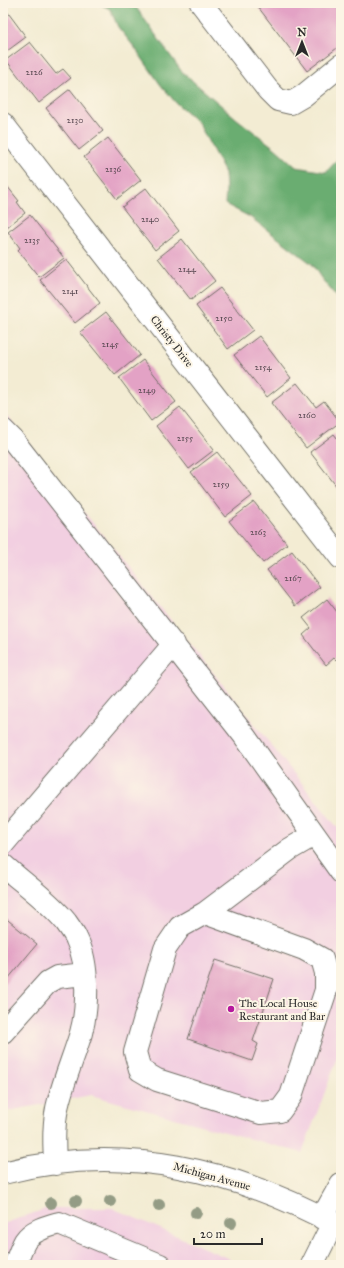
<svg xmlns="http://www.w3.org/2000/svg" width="344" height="1268" font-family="'IM FELL Great Primer',serif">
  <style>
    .built { fill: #f2cfe1 }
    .forest { fill: #6bad71; stroke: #4b6c4e }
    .building { fill: #e3a2c5 }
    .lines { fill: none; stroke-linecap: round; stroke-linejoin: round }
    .minor-casing { stroke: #716f66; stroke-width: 24 }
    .minor { stroke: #fff; stroke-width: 22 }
    .tree { fill: #949c85 }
    .poi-dot { fill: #b5179e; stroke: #fcf5e5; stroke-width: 1.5 }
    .labels { text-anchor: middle; stroke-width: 4; stroke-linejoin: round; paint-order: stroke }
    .number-label { font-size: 9px; fill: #594952 }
    .street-label { font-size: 11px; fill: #2b2b2b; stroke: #fcf5e5 }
    .poi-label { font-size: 11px; fill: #2b2b2b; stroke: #fcf5e5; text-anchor: start }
  </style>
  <rect width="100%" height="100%" fill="#fcf5e5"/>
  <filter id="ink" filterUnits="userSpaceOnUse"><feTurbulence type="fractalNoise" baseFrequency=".025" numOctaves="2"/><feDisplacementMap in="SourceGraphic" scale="8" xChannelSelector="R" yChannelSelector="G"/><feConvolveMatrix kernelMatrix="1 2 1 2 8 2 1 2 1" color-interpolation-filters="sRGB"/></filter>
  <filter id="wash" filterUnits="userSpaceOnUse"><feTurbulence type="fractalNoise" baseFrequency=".012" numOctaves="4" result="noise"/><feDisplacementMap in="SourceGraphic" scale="16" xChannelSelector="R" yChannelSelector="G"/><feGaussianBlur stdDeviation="0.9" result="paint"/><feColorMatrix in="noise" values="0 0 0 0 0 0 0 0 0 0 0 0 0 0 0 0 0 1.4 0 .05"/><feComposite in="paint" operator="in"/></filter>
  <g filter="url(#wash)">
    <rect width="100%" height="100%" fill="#f3ecd3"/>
    <path class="built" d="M3,411L341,832V1049L302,1153L91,1095L3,1112Z
      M48,1208H112L244,1265H3V1224Z"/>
    <path class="forest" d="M98,3H133L182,72L237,119L276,149L296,167L326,172L341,156V302L321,278L312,264L250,217L225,204L226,189L225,173L198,122L176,103L160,84L135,48L118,27L110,9Z"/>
    <g id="blocks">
      <path class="building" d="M255,3H334L341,13V45L307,71Z
        M3,6L26,37L3,54Z
        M30,42L56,74L63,69L71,78L39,103L6,60Z
        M70,89L103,131L79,150L46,108Z
        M108,138L141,180L117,199L84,157Z
        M3,181L19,201L17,202L25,213L3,230Z
        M146,188L179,231L155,250L122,207Z
        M30,215L64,258L39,277L18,250L20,248L8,232Z
        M182,239L215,281L191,300L158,258Z
        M66,259L100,303L75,323L40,280Z
        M220,288L253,330L228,349L196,306Z
        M106,312L140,355L115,375L80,332Z
        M259,336L291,378L267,397L234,355Z
        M143,360L176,402L151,421L119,378Z
        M297,383L316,407L324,401L340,422L306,448L271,403Z
        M180,407L214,450L189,469L156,426Z
        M334,434L341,443V492L310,452Z
        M217,452L252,496L225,517L191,472Z
        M254,502L287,544L263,563L229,521Z
        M292,551L320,587L295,606L267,570Z
        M327,599L341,617V656L336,660L334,658L326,665L303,635L311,628L303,618Z
        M3,916L37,944L3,985Z
        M215,960L274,979L253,1041L258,1044L252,1061L188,1039Z"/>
    </g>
  </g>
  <g filter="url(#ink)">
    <use href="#blocks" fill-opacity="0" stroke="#716f66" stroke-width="1"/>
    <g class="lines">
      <defs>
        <path id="minor" d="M201,3L268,90L278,100L291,103L303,96L341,65
          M3,124L341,558
          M3,430L12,439L243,734L341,872
          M3,844L174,644
          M3,865C24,884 48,900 66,922C70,928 75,934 77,940C89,964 88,1008 81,1033C74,1056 65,1077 59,1100C53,1121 54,1142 55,1164
          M205,913L304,949L322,959L326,973V990L291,1096L280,1111L261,1113L157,1080L140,1070L135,1052L165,949L180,927L205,913L290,849L314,835
          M3,1032L48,982L57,977L85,974
          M3,1173C123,1142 234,1169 341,1227
          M322,1218L341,1184
          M15,1265C18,1257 21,1248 25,1241C32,1230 48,1226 59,1223L160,1265
          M312,1265L333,1223"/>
      </defs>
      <use href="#minor" class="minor-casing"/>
      <use href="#minor" class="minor"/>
    </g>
    <g class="tree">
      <circle cx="76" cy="1201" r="6"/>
      <circle cx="110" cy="1201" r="6"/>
      <circle cx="51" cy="1203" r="6"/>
      <circle cx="159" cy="1205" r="6"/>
      <circle cx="196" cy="1213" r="6"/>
      <circle cx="231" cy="1223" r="6"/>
    </g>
  </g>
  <circle class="poi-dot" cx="231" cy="1009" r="4"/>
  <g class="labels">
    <g class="number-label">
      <text x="34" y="75">2126</text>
      <text x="75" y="123">2130</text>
      <text x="113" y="172">2136</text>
      <text x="150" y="222">2140</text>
      <text x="32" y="243">2135</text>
      <text x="187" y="272">2144</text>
      <text x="70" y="294">2141</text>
      <text x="224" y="321">2150</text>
      <text x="110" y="347">2145</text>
      <text x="263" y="370">2154</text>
      <text x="147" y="393">2149</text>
      <text x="307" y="418">2160</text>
      <text x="185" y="441">2155</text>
      <text x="221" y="487">2159</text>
      <text x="258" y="535">2163</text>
      <text x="293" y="581">2167</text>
    </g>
    <g class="street-label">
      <text transform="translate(172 341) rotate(52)" y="4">Christy Drive</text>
      <text transform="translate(212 1176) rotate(15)" y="4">Michigan Avenue</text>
    </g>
    <g class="poi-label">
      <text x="239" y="1007">The Local House<tspan x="239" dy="13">Restaurant and Bar</tspan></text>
    </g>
  </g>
  <rect width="344" height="1268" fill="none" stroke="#fcf5e5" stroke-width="16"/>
  <g transform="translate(302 42)" stroke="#fcf5e5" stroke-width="3" paint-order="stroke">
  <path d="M0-3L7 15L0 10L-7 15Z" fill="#2b2b2b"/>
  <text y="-6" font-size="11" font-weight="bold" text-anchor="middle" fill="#2b2b2b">N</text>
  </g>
  <path d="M194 1238v6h68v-6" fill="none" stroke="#2b2b2b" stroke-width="2"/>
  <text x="200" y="1238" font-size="12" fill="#2b2b2b" stroke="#fcf5e5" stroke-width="3" paint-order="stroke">20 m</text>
</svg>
